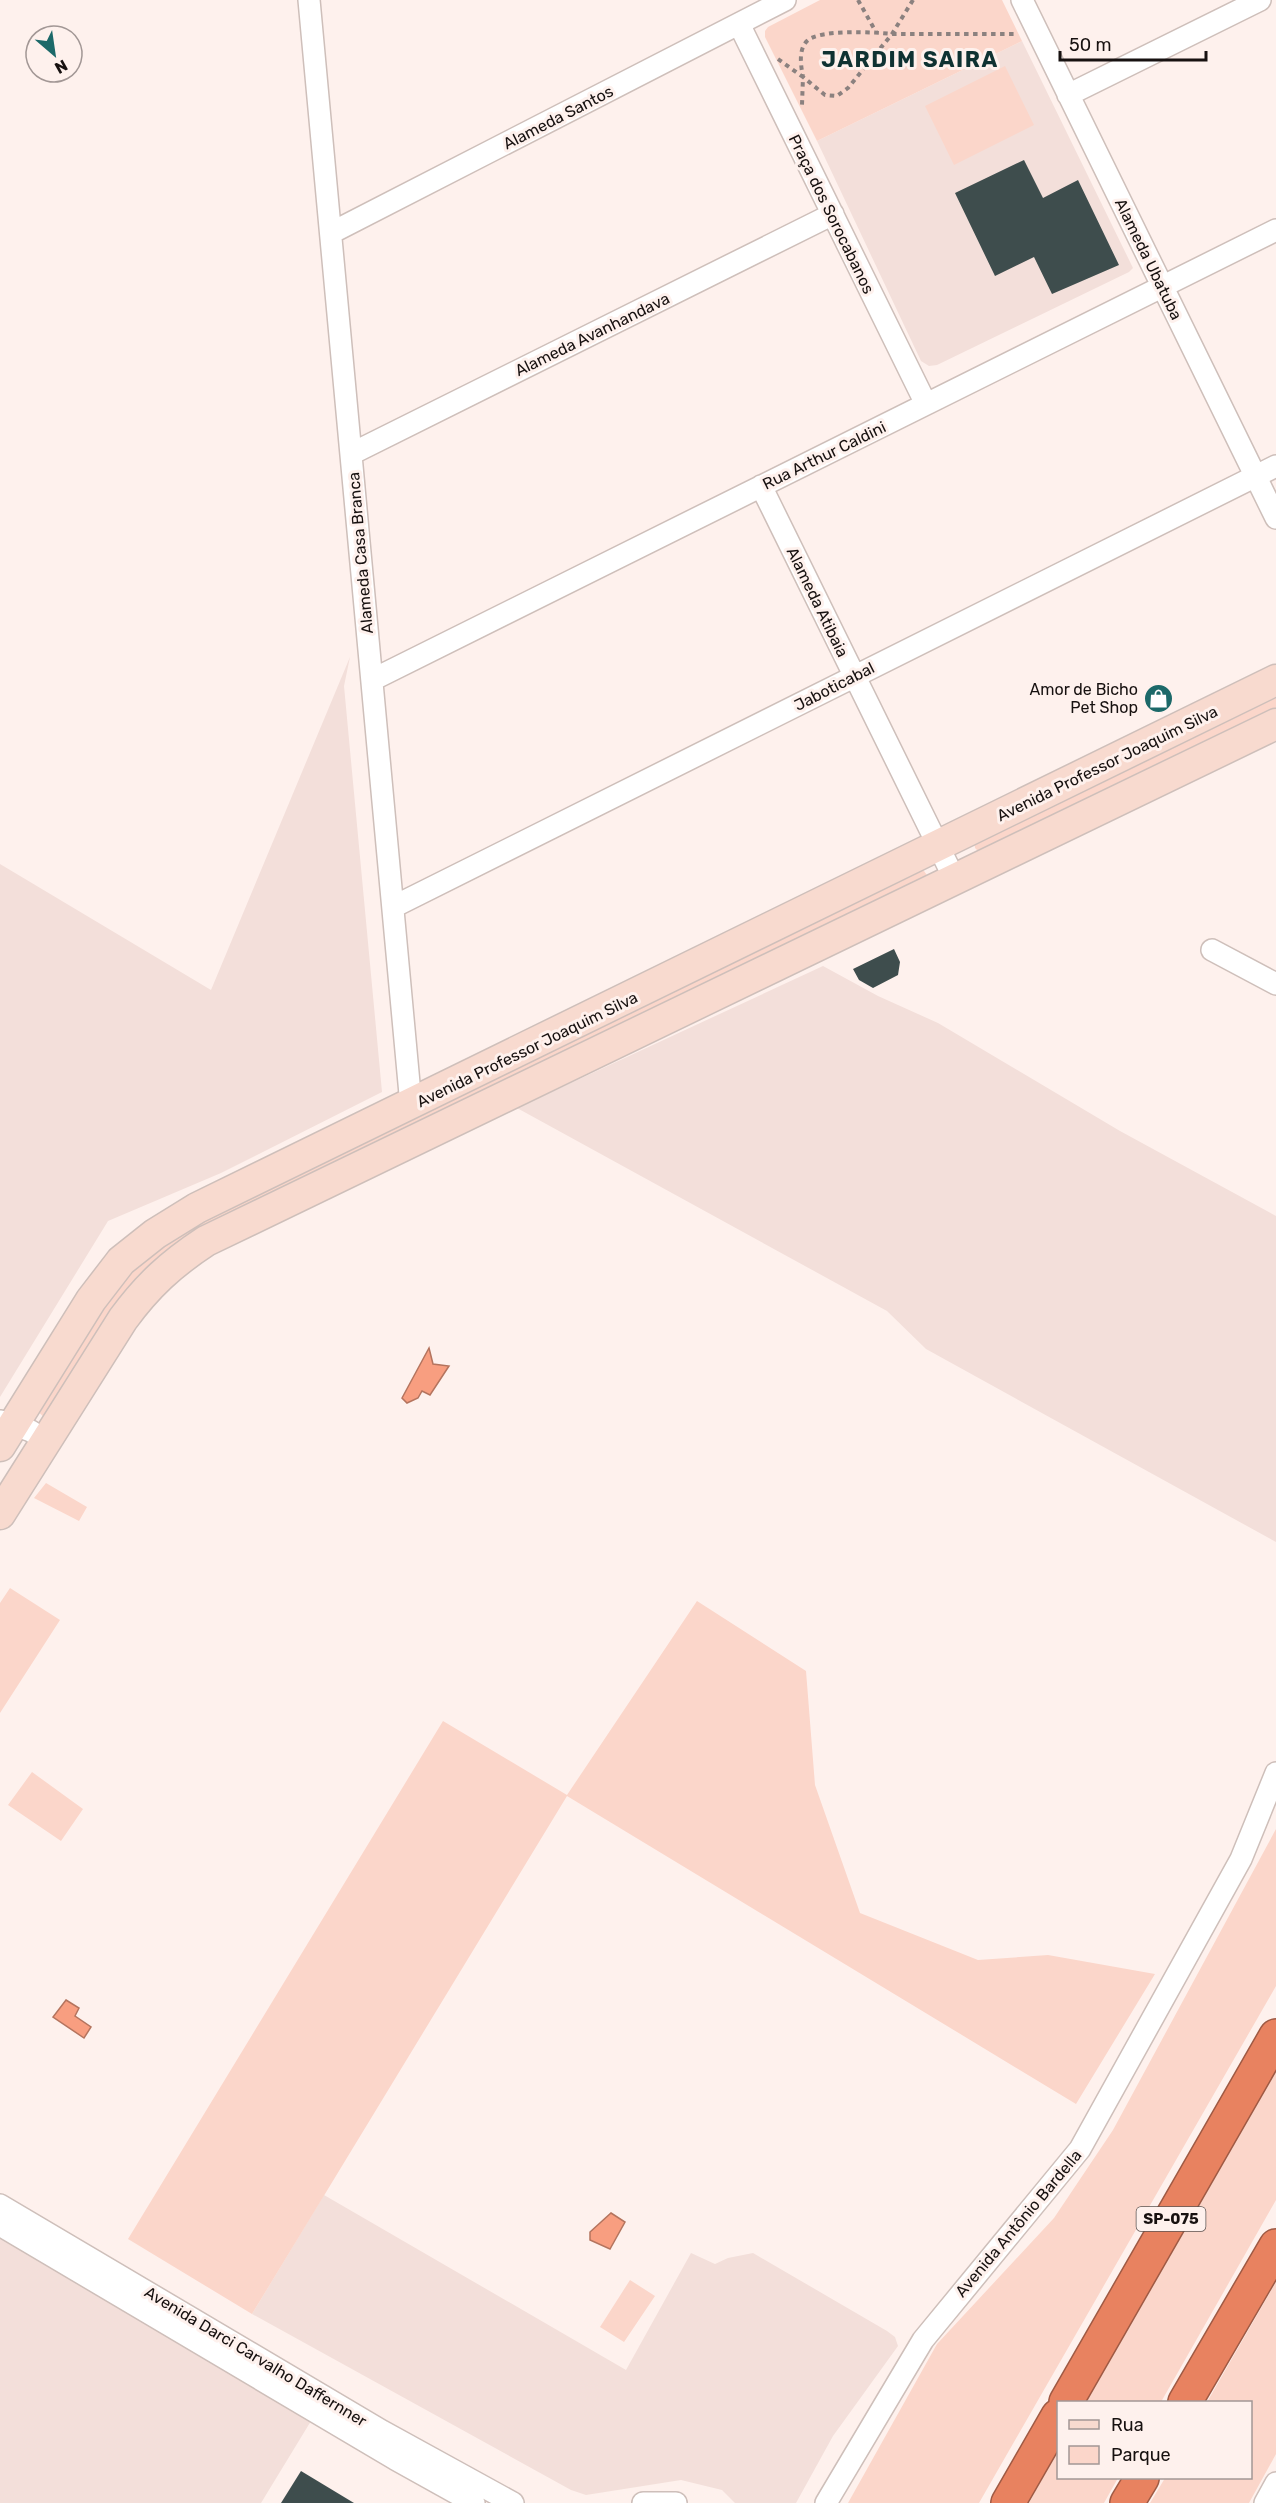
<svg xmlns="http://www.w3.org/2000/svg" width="1276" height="2503" font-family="Rubik,sans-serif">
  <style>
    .built { fill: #f3dfda }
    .green { fill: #fbd6ca }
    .water { fill: #f89e80; stroke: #b4745e; stroke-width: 1.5 }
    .building { fill: #3e4d4d }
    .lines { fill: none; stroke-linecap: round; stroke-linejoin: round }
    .street-casing { stroke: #cebfba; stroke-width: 24 }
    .secondary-casing { stroke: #cebfba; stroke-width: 33 }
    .highway-casing { stroke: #9f5a44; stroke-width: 36 }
    .path { stroke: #8b817f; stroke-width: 4; stroke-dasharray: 4.5 4.5; stroke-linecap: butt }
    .street { stroke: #fff; stroke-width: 21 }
    .secondary { stroke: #f8dacf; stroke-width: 30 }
    .highway { stroke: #e88260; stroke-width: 33 }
    .labels { text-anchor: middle; stroke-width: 6; stroke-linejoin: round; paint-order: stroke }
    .shield { fill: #fef1ed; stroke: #5c5452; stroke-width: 1.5 }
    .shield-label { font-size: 15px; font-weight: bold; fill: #171110 }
    .street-label { font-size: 16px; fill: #171110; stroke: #fef1ed }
    .poi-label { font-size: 16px; fill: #171110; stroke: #fef1ed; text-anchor: end }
    .district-label { font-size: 22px; font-weight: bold; letter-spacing: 1.5px; fill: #0f3232; stroke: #fef1ed }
  </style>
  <rect width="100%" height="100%" fill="#fef1ed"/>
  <path class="built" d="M1022,41L1133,268L1129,272L937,365L929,366L921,361L817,141Z
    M350,657L344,686L382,1092L221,1173L108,1221L0,1397V864L211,990Z
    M823,966L878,996L938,1023L1120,1131L1276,1216V1542L926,1349L887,1311L517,1108Z
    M324,2195L626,2370L691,2253L715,2264L728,2258L753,2253L887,2331L895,2337L898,2346L833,2436L796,2503H735L722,2490L681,2480L586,2495L571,2490L252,2314Z
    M0,2238L311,2421L261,2503H0Z"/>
  <path class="green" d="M820,0H1002L1022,41L817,141L765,37V31L768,27Z
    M1005,66L1034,125L954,165L925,106Z
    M1276,693V708L979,852L975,848L974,840Z
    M917,867L924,871L929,878L207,1228L45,1418L34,1408L111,1286L188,1225Z
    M46,1483L87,1507L79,1521L34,1498Z
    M10,1588L60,1620L0,1713V1603Z
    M697,1601L806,1671L815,1785L860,1913L978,1960L1048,1955L1155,1974L1076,2104L567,1796L252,2314L128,2239L443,1721L567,1795Z
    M32,1772L83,1809L61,1841L8,1805Z
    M1276,1829V1986L979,2503H848L937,2344L1054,2218L1113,2130Z
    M1276,2069V2200L1161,2402H1086Z
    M630,2280L655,2296L624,2342L600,2327Z
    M1276,2282V2454L1249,2503H1150L1165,2478H1250V2402H1207Z
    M1058,2450V2478H1118L1104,2503H1029Z"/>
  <path class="water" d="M429,1348L433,1364L449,1366L430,1395L422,1391L418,1398L407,1403L402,1398Z
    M66,2000L79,2008L75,2016L91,2027L84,2038L53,2017Z
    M611,2213L625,2222L610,2249L590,2240V2232Z"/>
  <path class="building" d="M1024,160L1043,198L1078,180L1119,265L1052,294L1034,257L995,276L955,193Z
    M894,949L900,962L898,975L873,988L859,980L853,969Z
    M301,2471L354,2503H281Z"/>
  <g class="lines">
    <defs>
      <path id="street" d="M309,0L411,1105
        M1022,0L1276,518
        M739,24L926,404
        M1068,95L1260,0
        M331,233L785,0
        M351,454L833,214
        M761,486L955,880
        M372,680L1276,230
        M393,907L1276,466
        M1212,950L1276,984
        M1,1421C18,1432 36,1423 42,1447
        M0,2205L382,2431L513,2503
        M0,2225L395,2459L474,2503
        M643,2503H676
        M826,2503L923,2340L1080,2149L1241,1859L1276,1773
        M1265,2503L1276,2483"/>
      <path id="secondary" d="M0,1446L91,1300L121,1261L155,1234L197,1208L1276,680
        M0,1514L123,1319C148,1285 171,1264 206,1241L1276,724"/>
      <path id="highway" d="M1066,2402L1276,2036
        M1185,2402L1276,2246
        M1008,2503L1058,2416
        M1127,2503L1142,2478"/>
    </defs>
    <use href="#street" class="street-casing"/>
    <use href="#secondary" class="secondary-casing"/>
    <use href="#highway" class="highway-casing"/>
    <path class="path" d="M858,0L876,32
      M913,0L892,34L848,88L837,96L825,95L803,77C801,66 798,50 807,41C819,29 875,32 892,34H1016
      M778,59L803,77L802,105"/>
    <use href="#street" class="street"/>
    <use href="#secondary" class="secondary"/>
    <use href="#highway" class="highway"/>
  </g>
  <defs>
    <symbol id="shop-disc" viewBox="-11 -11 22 22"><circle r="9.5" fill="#1c6969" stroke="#fef1ed"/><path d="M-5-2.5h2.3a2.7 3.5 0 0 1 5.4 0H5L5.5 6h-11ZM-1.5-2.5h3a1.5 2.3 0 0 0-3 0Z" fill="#fff"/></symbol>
  </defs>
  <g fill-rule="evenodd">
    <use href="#shop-disc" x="1142" y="682" width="33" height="33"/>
  </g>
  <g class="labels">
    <rect class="shield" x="1136.5" y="2207" width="69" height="24" rx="4.5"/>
    <g class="shield-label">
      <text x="1171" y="2224">SP-075</text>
    </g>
    <g class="street-label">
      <text transform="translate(558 117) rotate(-27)" y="6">Alameda Santos</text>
      <text transform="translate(832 214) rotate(64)" y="6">Praça dos Sorocabanos</text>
      <text transform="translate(1149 259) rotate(64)" y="6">Alameda Ubatuba</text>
      <text transform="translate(592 334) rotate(-26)" y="6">Alameda Avanhandava</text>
      <text transform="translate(824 455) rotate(-26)" y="6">Rua Arthur Caldini</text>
      <text transform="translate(360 553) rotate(-95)" y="6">Alameda Casa Branca</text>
      <text transform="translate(818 602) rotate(64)" y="6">Alameda Atibaia</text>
      <text transform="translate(834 686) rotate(-27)" y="6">Jaboticabal</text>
      <text transform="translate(1107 763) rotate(-26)" y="6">Avenida Professor Joaquim Silva</text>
      <text transform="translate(527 1049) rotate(-26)" y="6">Avenida Professor Joaquim Silva</text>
      <text transform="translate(1018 2223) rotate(-50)" y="6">Avenida Antônio Bardella</text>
      <text transform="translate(256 2356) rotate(31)" y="6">Avenida Darci Carvalho Daffernner</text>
    </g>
    <g class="poi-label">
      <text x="1138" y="695">Amor de Bicho<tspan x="1138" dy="18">Pet Shop</tspan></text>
    </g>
    <g class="district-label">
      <text x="910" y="67">JARDIM SAIRA</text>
    </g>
  </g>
  <rect x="1057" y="2401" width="195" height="78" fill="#fef1ed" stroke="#a29795" stroke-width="1.5"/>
  <rect x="1069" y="2420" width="30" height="9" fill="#f8dacf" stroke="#a29795" stroke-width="1.5"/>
  <text x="1111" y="2431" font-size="18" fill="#171110">Rua</text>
  <rect x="1069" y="2446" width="30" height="18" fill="#fbd6ca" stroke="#a29795" stroke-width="1.5"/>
  <text x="1111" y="2461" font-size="18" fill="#171110">Parque</text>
  <g transform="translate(54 54) rotate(151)"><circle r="28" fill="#fef1ed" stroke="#a29795" stroke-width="1.5"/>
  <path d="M0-4.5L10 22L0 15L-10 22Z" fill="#1c6969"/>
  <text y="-9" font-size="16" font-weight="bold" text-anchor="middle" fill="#171110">N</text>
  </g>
  <path d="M1060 51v9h146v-9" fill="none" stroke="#171110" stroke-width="3"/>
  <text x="1069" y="51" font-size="18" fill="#171110" stroke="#fef1ed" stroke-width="4.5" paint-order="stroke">50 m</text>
</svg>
